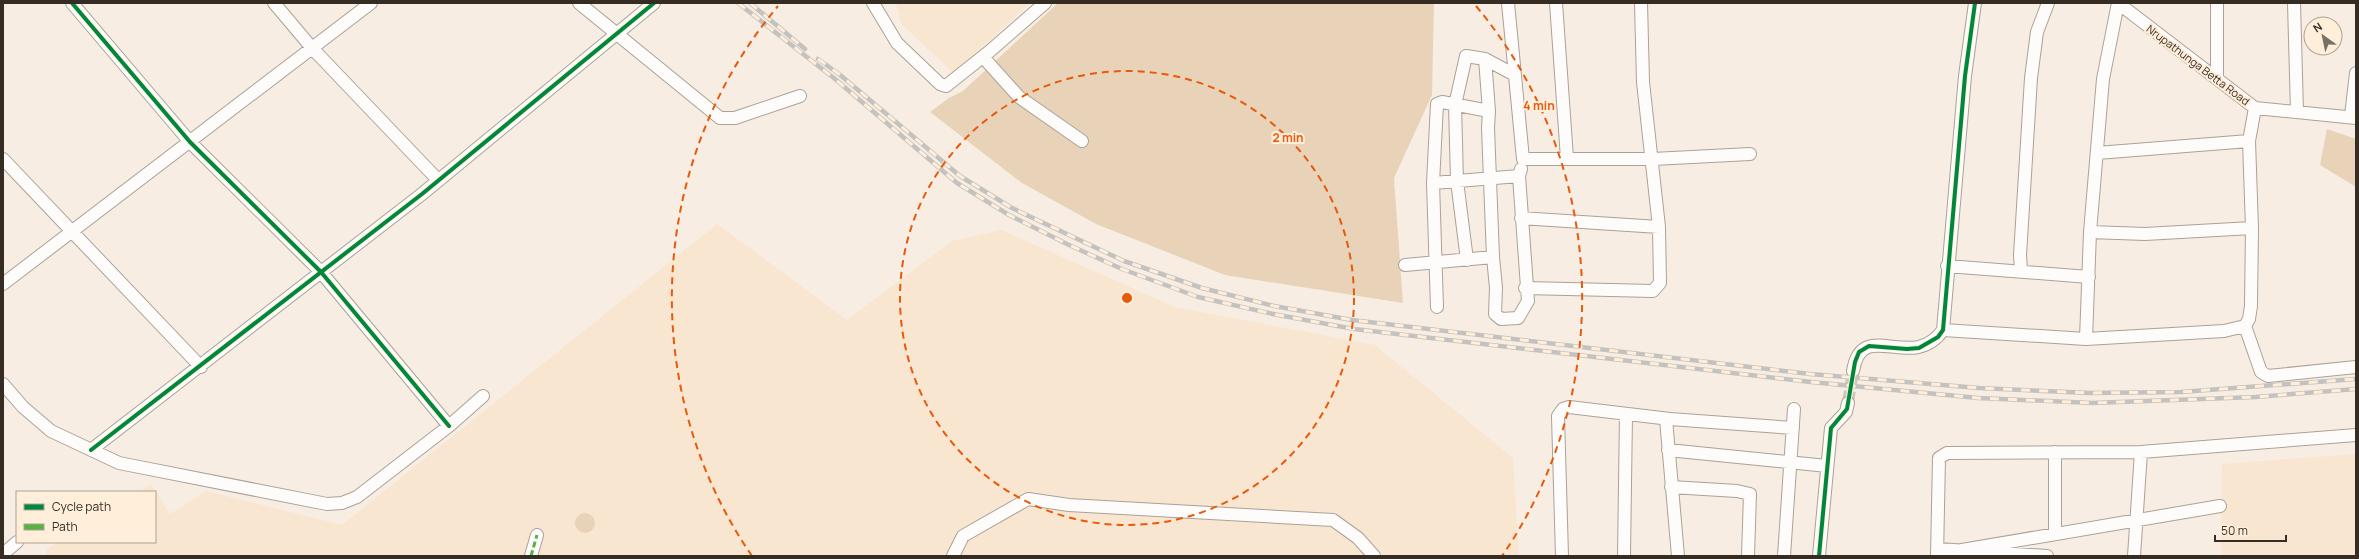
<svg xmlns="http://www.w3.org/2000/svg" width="2359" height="559" font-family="Manrope,sans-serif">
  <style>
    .built { fill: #f8e6d0 }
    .green { fill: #e9d3b8 }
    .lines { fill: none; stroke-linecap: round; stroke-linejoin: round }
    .minor-tunnel { stroke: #d0c7bc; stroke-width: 12; stroke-dasharray: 12 6; stroke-linecap: butt }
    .minor-casing { stroke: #a9a298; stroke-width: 14 }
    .minor { stroke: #fefcfb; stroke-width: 12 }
    .rail-casing { stroke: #c4c2bf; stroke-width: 4.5 }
    .rail { stroke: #ffeeda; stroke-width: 3; stroke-dasharray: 9; stroke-linecap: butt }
    .quiet { stroke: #56b245; stroke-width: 3; stroke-dasharray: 6 3; stroke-linecap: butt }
    .cycleway-casing { stroke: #ffeeda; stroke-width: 6 }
    .cycleway { stroke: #00873e; stroke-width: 4 }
    .ring { fill: none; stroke: #e8590c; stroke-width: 2; stroke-dasharray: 7 5 }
    .labels { text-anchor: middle; stroke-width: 4; stroke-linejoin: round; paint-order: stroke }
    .street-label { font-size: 11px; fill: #352d24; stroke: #ffeeda }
    .centre { fill: #e8590c; stroke: #ffeeda; stroke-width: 2 }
    .ring-label { font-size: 12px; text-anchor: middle; font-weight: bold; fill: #e8590c; stroke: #ffeeda; stroke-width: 4; stroke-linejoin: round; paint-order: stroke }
  </style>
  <rect width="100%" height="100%" fill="#f7ede2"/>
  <path class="built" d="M896,3H1030L954,73L901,24Z
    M717,224L847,320L952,241L1001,230L1175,307L1375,345L1513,458L1519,556H47L46,550L59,542H155V492H139L151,484L170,514L206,491L342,525Z
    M2356,454V556H2221L2222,464Z"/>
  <path class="green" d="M1058,3H1434L1432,95L1394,178L1403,303L1225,275L1096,224L1022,183L930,112L949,98L963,91Z
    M2327,129L2356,139V187L2320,165Z
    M575 523a10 10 0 1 1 20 0a10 10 0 1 1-20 0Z"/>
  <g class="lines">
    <path class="minor-tunnel" d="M1848,403L1853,371"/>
    <defs>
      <path id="minor" d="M72,3L190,142L321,272L449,426
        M274,3L312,48L438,180
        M579,3L720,118H735L800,96
        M873,3L897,43L940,84L946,86L990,51L1045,3
        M1508,3L1523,159H1653L1750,154
        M1556,3L1567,158
        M2118,3L2255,108L2356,118
        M2294,3L2297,112
        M983,57L1019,97L1082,141
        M2217,79V3
        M2351,116L2356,73
        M2097,153L2249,141
        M3,159L201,367
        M1433,183L1437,104L1442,102L1489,111
        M1521,218L1659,227
        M2090,232L2145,234L2252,228
        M1493,257L1488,128L1489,111L1485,59L1515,75
        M1467,260L1457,181L1455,105L1466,56L1485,59
        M1405,265L1493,257L1496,288L1495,314L1501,319L1518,318L1528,301L1519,176
        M1947,266L2089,277
        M2021,270L2020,255L2031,78L2037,32L2048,3
        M3,284L371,3
        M1525,288L1653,291L1660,283L1659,227L1643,82L1641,3
        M1437,307L1433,183L1519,176L1521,169
        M2245,326L2261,372L2268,376L2356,367
        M1943,330L2086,339L2224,331L2245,326L2249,319L2251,306L2252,228L2249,141L2255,108
        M2086,339L2090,232L2103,79L2118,3
        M1853,371C1862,316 1912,374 1943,330L1965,76L1975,3
        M3,384L23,407L51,431L119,463L327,504L342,503L357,497L449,426L483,396
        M1666,419L1678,556
        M91,450L422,194L654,3
        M1668,450L1827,466
        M1671,487L1737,491L1750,494L1748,556
        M2055,533V452
        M1938,549L2047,556
        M1962,550L2220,506
        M3,554L17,542
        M531,556L537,535
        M953,556L963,536L1028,499L1069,505L1333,520L1358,538L1374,556
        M1562,556L1558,416L1563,409L1569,407L1670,419L1793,428
        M1624,556L1626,414
        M1784,556L1794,409
        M1819,556L1831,428L1846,412L1848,403
        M1937,556L1939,458L1947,453L2141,452L2356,435
        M2134,556L2141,452"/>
    </defs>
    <use href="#minor" class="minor-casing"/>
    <use href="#minor" class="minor"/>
    <defs>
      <path id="rail" d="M738,3L835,79L957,183L1009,215L1069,245L1122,269L1198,297L1273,314L1354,329L1811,382L1978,398L2092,403L2256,397L2356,389
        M750,3L805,49
        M818,59L839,74L960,176L1012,208L1124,261L1202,288L1274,306L1352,320L1810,374L1979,388L2090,393L2181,392L2356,379"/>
    </defs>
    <use href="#rail" class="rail-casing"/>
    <use href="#rail" class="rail"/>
    <path class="quiet" d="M531,556L537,535"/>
    <defs>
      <path id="cycleway" d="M72,3L190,142L321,272L449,426
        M91,450L422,194L654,3
        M1819,556L1831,428L1847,409L1855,362L1859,352L1869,346L1907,349L1919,348L1938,337L1943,330L1965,76L1975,3"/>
    </defs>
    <use href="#cycleway" class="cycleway-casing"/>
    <use href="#cycleway" class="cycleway"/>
  </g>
  <g class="ring">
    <circle cx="1127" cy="298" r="227"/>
    <path d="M752 556A455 455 0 0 1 778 6M1476 6A455 455 0 0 1 1502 556"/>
  </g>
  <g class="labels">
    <g class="street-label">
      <text transform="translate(2198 65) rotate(37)" y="4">Nrupathunga Betta Road</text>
    </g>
  </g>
  <circle cx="1127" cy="298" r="6" class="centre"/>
  <g class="ring-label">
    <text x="1539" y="110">4 min</text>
    <text x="1288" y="142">2 min</text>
  </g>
  <rect width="2359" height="559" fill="none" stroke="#352d24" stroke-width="8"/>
  <rect x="16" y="491" width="140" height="52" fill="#ffeeda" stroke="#aea191"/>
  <rect x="24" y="504" width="20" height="6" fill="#00873e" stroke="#aea191"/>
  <text x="52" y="511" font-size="12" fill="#352d24">Cycle path</text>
  <rect x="24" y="524" width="20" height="6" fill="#56b245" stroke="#aea191"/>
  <text x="52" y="531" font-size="12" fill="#352d24">Path</text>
  <g transform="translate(2323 36) rotate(327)"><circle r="19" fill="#ffeeda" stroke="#aea191"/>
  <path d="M0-3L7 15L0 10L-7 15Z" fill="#797066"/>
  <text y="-6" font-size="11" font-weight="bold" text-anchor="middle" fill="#352d24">N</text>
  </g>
  <path d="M2215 535v6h71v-6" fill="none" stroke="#352d24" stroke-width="2"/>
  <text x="2221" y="535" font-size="12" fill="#352d24" stroke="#ffeeda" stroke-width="3" paint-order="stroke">50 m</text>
</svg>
